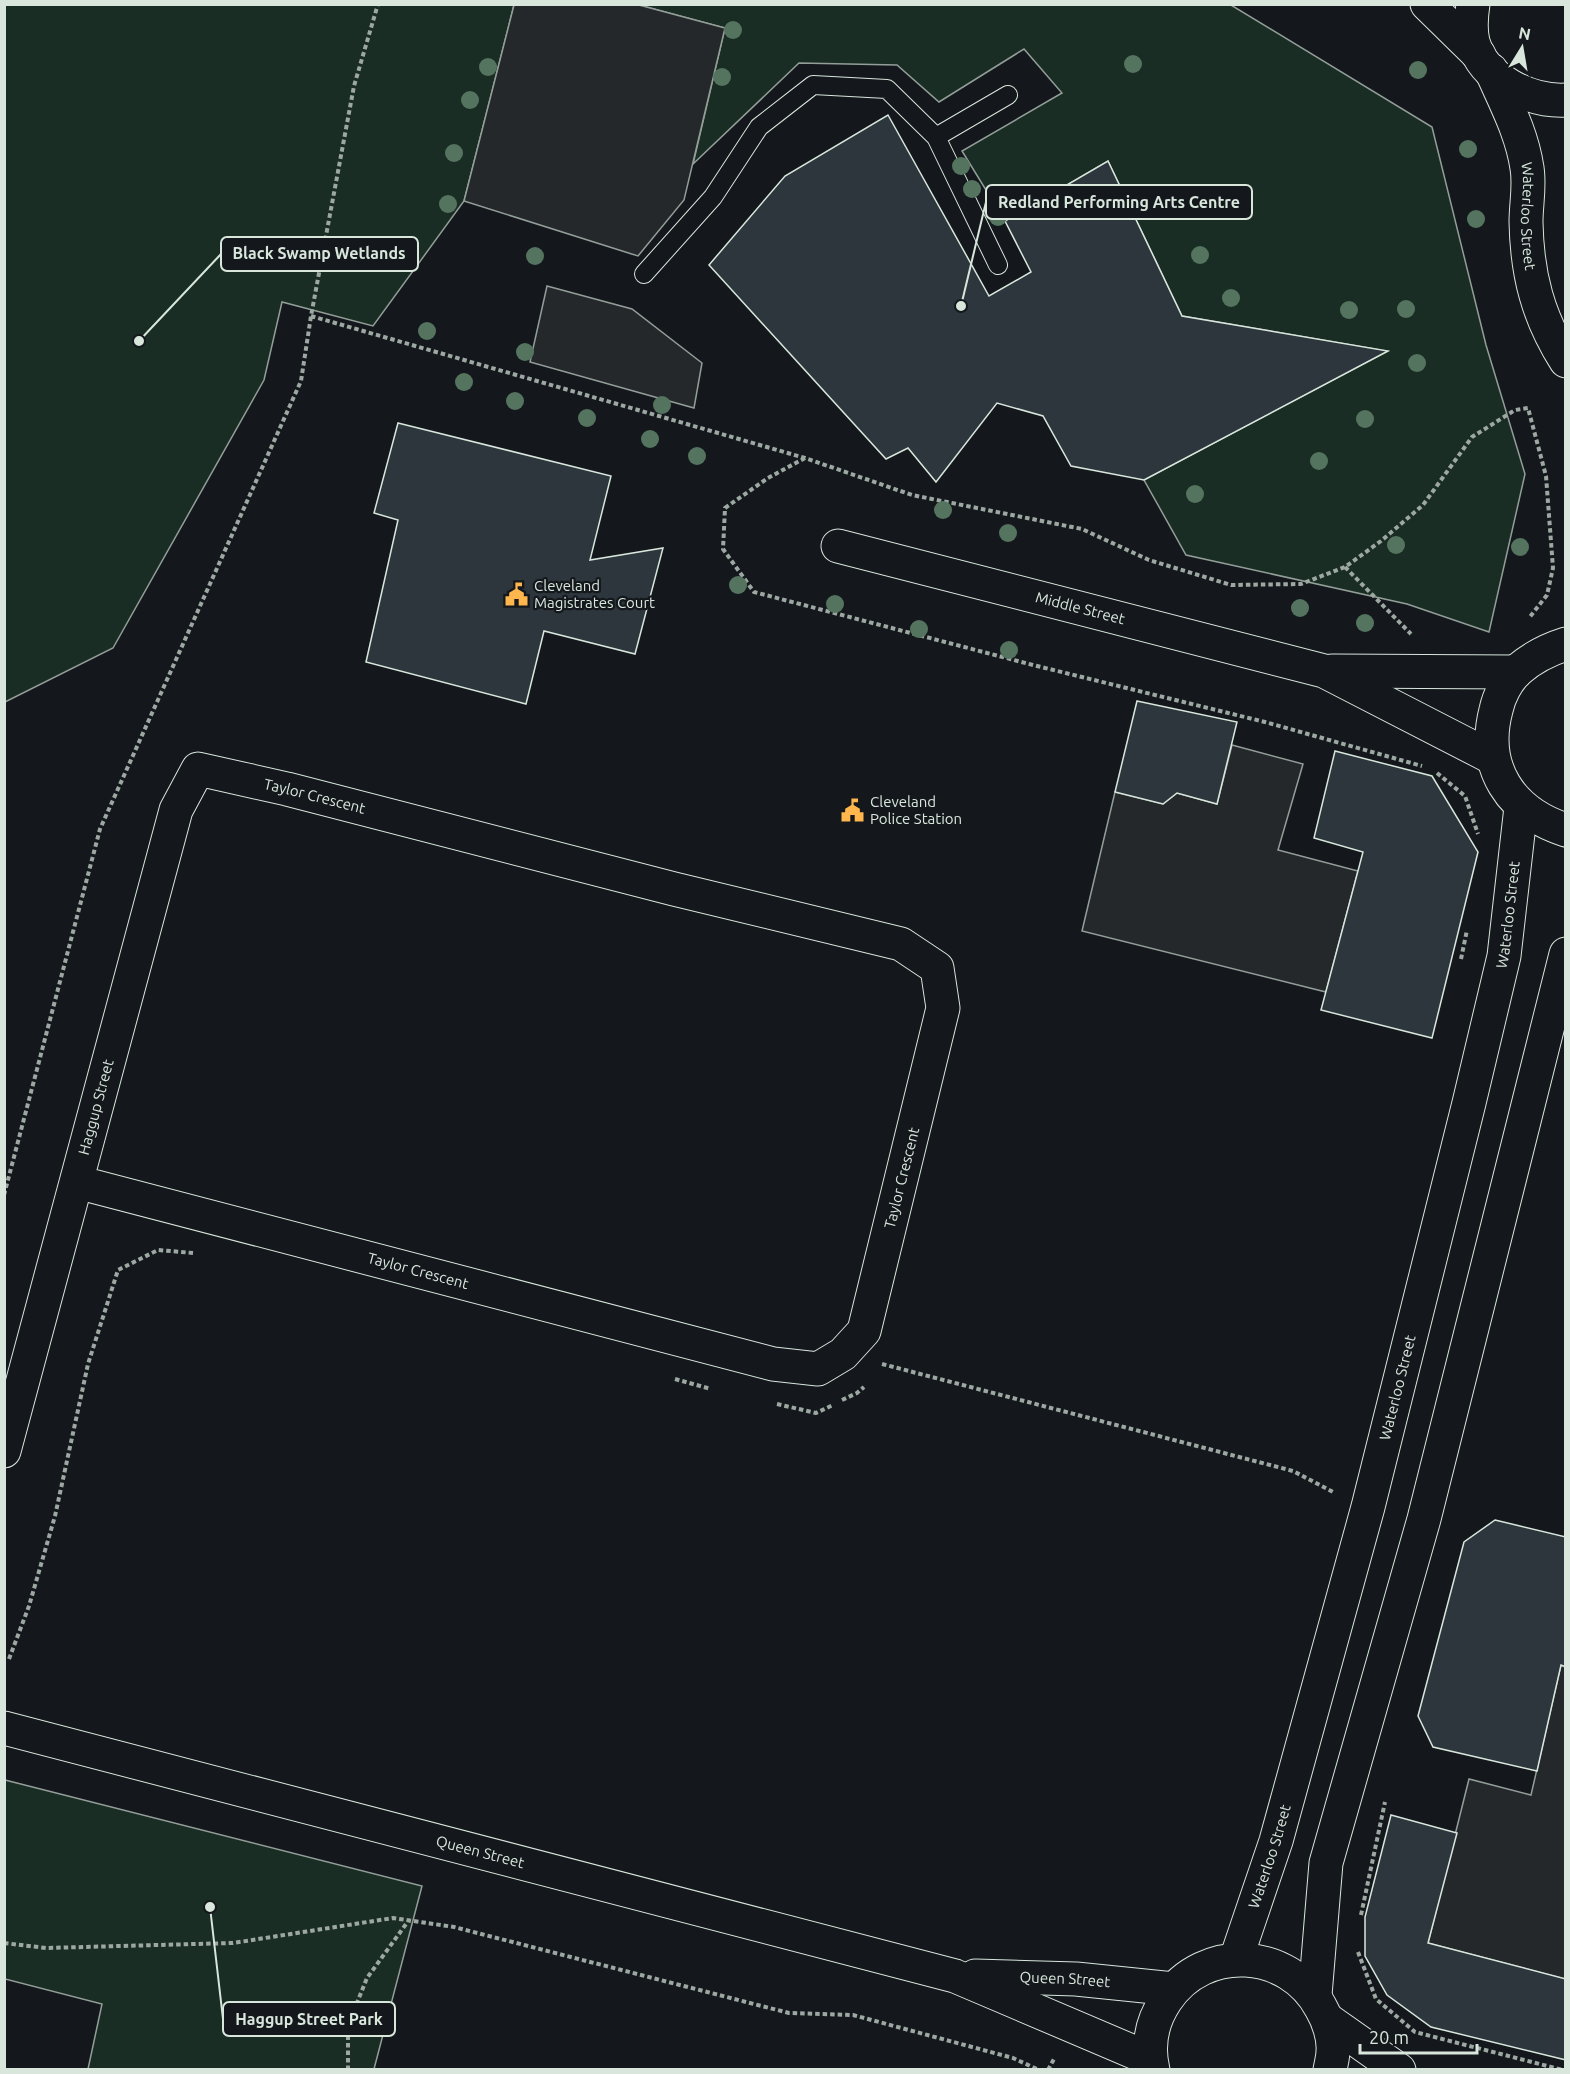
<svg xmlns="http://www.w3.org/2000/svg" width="1570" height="2074" font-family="Ubuntu,sans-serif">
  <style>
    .green { fill: #1a2d24; stroke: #939e99; stroke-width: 1.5 }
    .parking { fill: #24282b; stroke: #939e99; stroke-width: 1.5 }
    .building { fill: #2c363c; stroke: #d8e6dc; stroke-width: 1.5 }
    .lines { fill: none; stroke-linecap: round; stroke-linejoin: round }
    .service-casing { stroke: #d8e6dc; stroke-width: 20 }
    .minor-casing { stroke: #d8e6dc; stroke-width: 35 }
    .trunk-casing { stroke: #d8e6dc; stroke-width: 35 }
    .path { stroke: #9da8a2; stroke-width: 4; stroke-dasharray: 4.5 3; stroke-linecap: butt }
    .service { stroke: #14181c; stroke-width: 18 }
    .minor { stroke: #14181c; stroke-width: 33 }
    .trunk { stroke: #14181c; stroke-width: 33 }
    .tree { fill: #55745f }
    .labels { text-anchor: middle; stroke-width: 4.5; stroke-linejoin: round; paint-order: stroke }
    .street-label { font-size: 15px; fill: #d8e6dc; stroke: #14181c }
    .poi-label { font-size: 15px; fill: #d8e6dc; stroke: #14181c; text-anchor: start }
    .leader { fill: none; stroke: #d8e6dc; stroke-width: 2 }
    .callout-dot { fill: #d8e6dc; stroke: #14181c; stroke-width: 2 }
    .callout { fill: #14181c; stroke: #d8e6dc; stroke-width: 2 }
    .callout-label { font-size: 16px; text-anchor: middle; font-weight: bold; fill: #d8e6dc }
  </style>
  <rect width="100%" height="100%" fill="#14181c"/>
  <path class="green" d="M5,5H514L464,201L373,326L282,302L264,380L113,648L5,702Z
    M639,5H1231L1432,127L1486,345L1525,474L1489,632L1407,604L1186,555L1144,480L1387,351L1182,316L1108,161L1005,221L962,151L1062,93L1024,49L939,102L897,65L799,63L693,164L725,28Z
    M5,1780L422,1886L374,2069H88L102,2004L5,1979Z"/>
  <path class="parking" d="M514,5H639L725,28L684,200L638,256L464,201Z
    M547,286L632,309L702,363L694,408L530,362Z
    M1232,745L1303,764L1278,850L1358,871L1326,992L1082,931L1115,792L1163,804L1177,793L1217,804Z
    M1561,1665L1565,1667V1979L1428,1943L1469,1779L1531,1795Z"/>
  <path class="building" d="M888,115L989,296L1031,272L1005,221L1108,161L1182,316L1388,351L1144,480L1071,466L1043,416L997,403L936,482L908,448L886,459L709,265L785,176Z
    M398,423L611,476L590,560L663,548L635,654L544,631L526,704L366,662L398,520L374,513Z
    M1137,701L1237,722L1217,804L1177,793L1163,804L1115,792Z
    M1335,751L1432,776L1478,852L1432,1038L1321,1010L1363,852L1314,838Z
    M1495,1520L1566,1537V1667L1561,1665L1537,1771L1433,1747L1418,1716L1464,1542Z
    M1391,1815L1457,1833L1428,1943L1566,1979V2060L1431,2027L1387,1995L1365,1956V1917Z"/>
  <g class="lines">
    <defs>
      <path id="service" d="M936,137L1008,95
        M644,274L713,197L759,127L813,85L887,89L936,137L998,265"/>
      <g id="minor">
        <path id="s1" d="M838,546L1324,671L1493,758"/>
        <path d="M1332,671L1516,672"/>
        <path id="s2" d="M4,1451L176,810L198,769L287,789L674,889L901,944L937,968L943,1008L864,1331L843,1354L818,1369L773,1364L77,1182"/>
        <path id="s3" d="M4,1728L955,1976L1150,2059"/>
        <path id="s4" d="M975,1976L1076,1979L1174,1989"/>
        <path d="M1328,2020L1399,2070"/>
      </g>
      <g id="trunk">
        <path d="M1427,4L1479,55"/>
        <path d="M1473,4C1471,17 1470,29 1473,42C1484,79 1529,102 1566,100"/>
        <path id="s5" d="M1491,70C1505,102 1522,133 1527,168C1530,186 1526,204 1526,222C1527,275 1538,317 1566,361"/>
        <path d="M1566,644C1547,650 1533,657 1518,670C1507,680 1499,696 1496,710C1481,767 1510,812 1566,830"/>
        <path id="s6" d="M1236,1959L1276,1841L1368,1507L1469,1103L1504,956L1521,807"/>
        <path d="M1315,1995L1326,1863L1424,1519L1566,954"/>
        <path d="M1153,2070C1147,2045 1152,2021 1166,2000C1204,1943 1289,1948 1321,2008C1328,2020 1334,2037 1333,2051C1333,2057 1331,2064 1330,2070"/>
      </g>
    </defs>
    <use href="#service" class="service-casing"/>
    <use href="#minor" class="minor-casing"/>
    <use href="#trunk" class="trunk-casing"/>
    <path class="path" d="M311,316L805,458L912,495L1082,529L1149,560L1231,585L1301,584L1345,567L1381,541L1423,505L1472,437L1515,410L1528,408L1546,476L1553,568L1547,595L1529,618
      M805,458L768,478L725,508L723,549L754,592L1033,665L1265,722L1422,766
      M1345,567L1411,634
      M1437,773L1465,796L1478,834
      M1461,959L1467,930
      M4,1195L100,829L301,381L311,316L354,86L378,4
      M882,1364L1293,1471L1335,1493
      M675,1379L711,1389
      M842,1400L857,1393L864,1387
      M777,1404L816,1413L833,1405
      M9,1659L29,1606L55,1516L88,1364L118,1270L158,1250L193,1253
      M1361,1915L1385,1802
      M4,1943L46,1948L233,1943L393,1918L454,1927L789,2013L853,2015L1013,2058L1039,2070
      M1358,1952L1376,1999L1415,2032L1563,2070
      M348,2070V2025L367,1978L409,1920
      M1048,2070L1055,2057"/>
    <use href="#service" class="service"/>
    <use href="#minor" class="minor"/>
    <use href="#trunk" class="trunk"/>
  </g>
  <g class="tree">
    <circle cx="733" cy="30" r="9"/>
    <circle cx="1133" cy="64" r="9"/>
    <circle cx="488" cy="67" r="9"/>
    <circle cx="1418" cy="70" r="9"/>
    <circle cx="722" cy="77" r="9"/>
    <circle cx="470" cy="100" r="9"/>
    <circle cx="1468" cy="149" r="9"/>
    <circle cx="454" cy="153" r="9"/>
    <circle cx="961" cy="166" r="9"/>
    <circle cx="972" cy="189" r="9"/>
    <circle cx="448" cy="204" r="9"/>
    <circle cx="998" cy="217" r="9"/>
    <circle cx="1476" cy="219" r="9"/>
    <circle cx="1200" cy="255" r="9"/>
    <circle cx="535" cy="256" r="9"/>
    <circle cx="1231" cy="298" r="9"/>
    <circle cx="1406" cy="309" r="9"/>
    <circle cx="1349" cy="310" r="9"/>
    <circle cx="427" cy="331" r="9"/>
    <circle cx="525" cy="352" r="9"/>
    <circle cx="1417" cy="363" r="9"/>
    <circle cx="464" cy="382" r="9"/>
    <circle cx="515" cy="401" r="9"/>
    <circle cx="662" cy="405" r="9"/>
    <circle cx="587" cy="418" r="9"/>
    <circle cx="1365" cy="419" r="9"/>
    <circle cx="650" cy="439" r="9"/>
    <circle cx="697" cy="456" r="9"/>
    <circle cx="1319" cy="461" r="9"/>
    <circle cx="1195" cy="494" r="9"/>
    <circle cx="943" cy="510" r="9"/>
    <circle cx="1008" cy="533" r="9"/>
    <circle cx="1396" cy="545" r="9"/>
    <circle cx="1520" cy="547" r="9"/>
    <circle cx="738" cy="585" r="9"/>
    <circle cx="835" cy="604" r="9"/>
    <circle cx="1300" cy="608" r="9"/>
    <circle cx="1365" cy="623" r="9"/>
    <circle cx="919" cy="629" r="9"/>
    <circle cx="1009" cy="650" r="9"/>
  </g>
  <defs>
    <symbol id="civic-bare" viewBox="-9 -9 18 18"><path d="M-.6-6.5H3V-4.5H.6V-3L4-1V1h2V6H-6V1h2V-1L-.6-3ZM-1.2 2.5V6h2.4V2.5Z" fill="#ffb74d" stroke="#14181c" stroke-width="2.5" paint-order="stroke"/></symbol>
  </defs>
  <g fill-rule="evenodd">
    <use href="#civic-bare" x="500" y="578" width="33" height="33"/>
    <use href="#civic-bare" x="836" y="794" width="33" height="33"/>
  </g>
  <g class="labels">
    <g class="street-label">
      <text dy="5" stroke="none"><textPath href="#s5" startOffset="153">Waterloo Street</textPath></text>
      <text dy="5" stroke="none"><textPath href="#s1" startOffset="250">Middle Street</textPath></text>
      <text dy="5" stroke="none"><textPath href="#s2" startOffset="830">Taylor Crescent</textPath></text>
      <text dy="5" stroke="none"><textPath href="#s6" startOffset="1080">Waterloo Street</textPath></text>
      <text dy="5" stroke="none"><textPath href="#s2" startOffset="356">Haggup Street</textPath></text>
      <text transform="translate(902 1178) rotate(-76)" y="5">Taylor Crescent</text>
      <text transform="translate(418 1271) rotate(15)" y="5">Taylor Crescent</text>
      <text dy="5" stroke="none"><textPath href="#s6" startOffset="594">Waterloo Street</textPath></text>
      <text dy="5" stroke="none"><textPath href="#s3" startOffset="492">Queen Street</textPath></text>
      <text dy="5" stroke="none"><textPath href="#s6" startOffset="108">Waterloo Street</textPath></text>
      <text dy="5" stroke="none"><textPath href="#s4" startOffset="90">Queen Street</textPath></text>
    </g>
    <g class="poi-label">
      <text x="534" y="591">Cleveland<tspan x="534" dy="17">Magistrates Court</tspan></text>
      <text x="870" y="807">Cleveland<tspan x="870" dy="17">Police Station</tspan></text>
    </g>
  </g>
  <path class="leader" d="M961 306L986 202M139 341L221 254M210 1907L223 2019"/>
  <g class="callout-dot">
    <circle cx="961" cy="306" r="6"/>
    <circle cx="139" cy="341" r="6"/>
    <circle cx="210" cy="1907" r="6"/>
  </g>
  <g class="callout">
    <rect x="986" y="185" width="266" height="34" rx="6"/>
    <rect x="221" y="237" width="197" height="34" rx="6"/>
    <rect x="223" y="2002" width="172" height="34" rx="6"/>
  </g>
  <g class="callout-label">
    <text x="1119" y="208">Redland Performing Arts Centre</text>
    <text x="319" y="259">Black Swamp Wetlands</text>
    <text x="309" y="2025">Haggup Street Park</text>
  </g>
  <rect width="1570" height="2074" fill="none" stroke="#d8e6dc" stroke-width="12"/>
  <g transform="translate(1522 48) rotate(11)" stroke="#14181c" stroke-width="4.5" paint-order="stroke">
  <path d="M0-4.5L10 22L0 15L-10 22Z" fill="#d8e6dc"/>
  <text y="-9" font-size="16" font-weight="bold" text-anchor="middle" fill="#d8e6dc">N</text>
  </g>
  <path d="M1360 2044v9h117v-9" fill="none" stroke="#d8e6dc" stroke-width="3"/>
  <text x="1369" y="2044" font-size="18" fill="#d8e6dc" stroke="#14181c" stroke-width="4.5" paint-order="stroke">20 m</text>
</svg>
